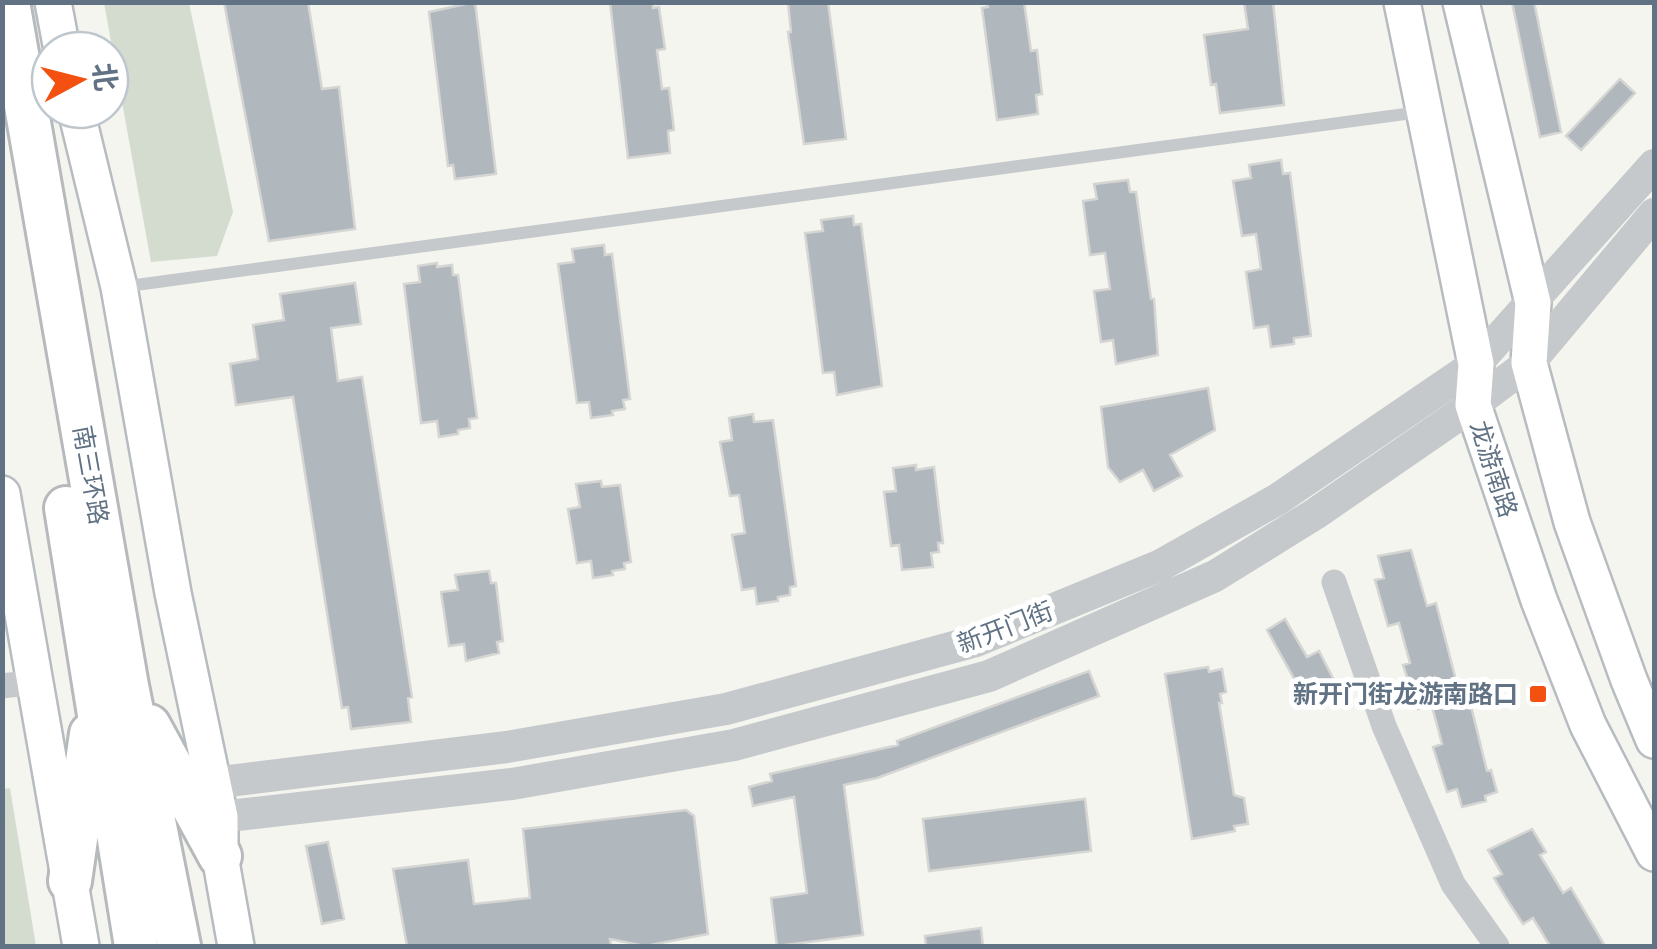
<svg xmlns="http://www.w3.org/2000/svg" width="1657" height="949" font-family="'Archivo Narrow','Noto Sans SC',sans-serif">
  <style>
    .green { fill: #d4dcd0 }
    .building { fill: #b0b7bd; stroke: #d5d5d3; stroke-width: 2.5 }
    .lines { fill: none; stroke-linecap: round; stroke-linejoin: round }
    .secondary-casing { stroke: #b7bcc1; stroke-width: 40 }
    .trunk-casing { stroke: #b7babd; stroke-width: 48 }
    .service { stroke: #c6c9cc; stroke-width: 12 }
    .minor { stroke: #c6c9cc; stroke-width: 25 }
    .tertiary { stroke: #c6c9cc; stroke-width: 32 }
    .secondary { stroke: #fff; stroke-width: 35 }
    .trunk { stroke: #fff; stroke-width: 42 }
    .poi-dot { fill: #f45010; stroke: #fff; stroke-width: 4 }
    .labels { text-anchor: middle; stroke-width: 10; stroke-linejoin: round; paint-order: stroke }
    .street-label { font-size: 25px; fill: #607284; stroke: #fff }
    .poi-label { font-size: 25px; font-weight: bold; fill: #607284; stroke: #fff; text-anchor: end }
  </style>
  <rect width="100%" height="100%" fill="#f4f5ef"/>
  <path class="green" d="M104,3H189L233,212L217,256L151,262Z
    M10,788L36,946H3L2,789Z"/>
  <path class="building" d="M224,2H308L322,89L339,87L355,229L269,241Z
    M475,2L496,174L455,179L453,165L448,166L429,12Z
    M610,2H653V8L659,7L665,49L657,50L662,89L669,88L674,130L668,131L670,153L628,158Z
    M788,2H828L846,139L804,144L788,32H791Z
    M987,2H1024L1031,51L1037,50L1042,94L1036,95L1038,114L997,120L982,8L988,7Z
    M1244,2H1273L1284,105L1220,113L1216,84L1211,85L1204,35L1248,29Z
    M1512,2H1534L1561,132L1540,137Z
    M1620,79L1635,93L1581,150L1566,136Z
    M1281,160L1283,174L1290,173L1311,336L1294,338V344L1271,347L1268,326L1254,328L1246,272L1261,269L1256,234L1242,236L1233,181L1251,178L1249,165Z
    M1128,180L1130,192H1136L1151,299H1154L1158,355L1116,364L1113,340L1101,342L1094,291L1110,289L1105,253L1090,255L1083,201L1097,199L1094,184Z
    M853,216L854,225L861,224L882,386L837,395L834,372L823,373L805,233L823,231L821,220Z
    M604,245L605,255L612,254L630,399L623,400L625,409L612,411L613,415L591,418L589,402L577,403L558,264L574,262L572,249Z
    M437,263V267L452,265L453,275H458L477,418L469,419L470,428L458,430V434L439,437L437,421L421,423L404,284L420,282L418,266Z
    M355,283L361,324L331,328L338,381L362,377L412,697L408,698L411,722L351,729L348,707L342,708L293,397L236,405L230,364L258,359L253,325L284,320L280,294Z
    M1208,388L1215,430L1170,455L1182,476L1154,491L1143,470L1120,482L1108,467L1101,407Z
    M753,414L754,422L773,420L796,586L790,587V595L778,597V601L757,604L755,588L742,590L732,535L745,533L739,495L730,496L720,442L732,440L729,418Z
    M916,465V470L934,467L943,543H938L939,552L931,553L933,567L902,570L899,545L891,546L884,492L896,491L893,468Z
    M601,481L602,487L620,485L631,562L624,563L625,569L612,571L613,575L593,578L591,561L577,563L568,509L580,507L576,484Z
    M1411,550L1427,606L1436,603L1458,688L1466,686L1487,771L1491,770L1497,792L1485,796L1486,801L1462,807L1457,789L1447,792L1433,747L1442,744L1432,706L1418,709L1403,665L1410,663L1399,623L1388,626L1375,580L1384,578L1378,556Z
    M489,571L491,583H496L503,641L497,642L499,653L466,661L464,644L449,646L441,592L458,590L455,575Z
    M1285,619L1307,657L1319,651L1339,690L1298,693L1297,684L1267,630Z
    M1208,667L1209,672L1222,669L1226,692L1220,694L1222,703H1219L1234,795L1244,798L1248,824L1234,826L1235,831L1192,839L1165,674Z
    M1089,671L1099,696L877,778L844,785L863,935L777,946L771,898L807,893L794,797L753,806L749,787L772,781L770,774L898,745L897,741Z
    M1085,799L1091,851L929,871L923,819Z
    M686,810L694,816L708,934L645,946L610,939L611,946H407L393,869L468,860L474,904L530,898L523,829Z
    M1532,829L1546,852L1540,855L1563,893L1571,888L1605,946H1550L1533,918L1523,924L1506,898L1494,878L1502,874L1488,850Z
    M328,842L344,919L322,924L306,846Z
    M981,928L983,946H926L925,936Z"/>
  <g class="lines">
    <defs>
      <path id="secondary" d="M53,2L62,50
        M1402,2L1476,364L1473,405L1539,600L1588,725L1654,853
        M1461,2L1533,303L1529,363L1572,522L1629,680L1654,740
        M76,110L119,287L173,593L220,817V856L236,946
        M2,494L81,946"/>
      <path id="trunk" d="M8,2L127,686L179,946
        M66,508L136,946
        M149,726L220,856
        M70,881L91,734"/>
    </defs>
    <use href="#secondary" class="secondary-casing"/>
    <use href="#trunk" class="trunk-casing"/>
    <path class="service" d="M121,287L1420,112"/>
    <path class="minor" d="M1334,582L1384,726L1453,884L1497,946
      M2,686L35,682"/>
    <path class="tertiary" d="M213,783L507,747L726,709L976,641L1161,565L1278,499L1476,364L1654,165
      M220,817L512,784L734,745L989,676L1215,576L1315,514L1473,405L1529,363L1654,214"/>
    <use href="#secondary" class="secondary"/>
    <use href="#trunk" class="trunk"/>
  </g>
  <rect class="poi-dot" x="1528" y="684" width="20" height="20" rx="5"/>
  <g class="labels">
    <g class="street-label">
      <text transform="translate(1494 469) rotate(72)" y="9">龙游南路</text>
      <text transform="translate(91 475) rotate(80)" y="9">南三环路</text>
      <text transform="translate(1005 627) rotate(-21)" y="9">新开门街</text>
    </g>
    <g class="poi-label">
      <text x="1518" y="703">新开门街龙游南路口</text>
    </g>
  </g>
  <rect width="1657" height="949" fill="none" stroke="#607284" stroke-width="10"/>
  <g transform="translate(80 80) rotate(83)"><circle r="48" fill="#ffffff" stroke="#bfc7ce" stroke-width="2.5"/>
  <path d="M0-8L18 38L0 25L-18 38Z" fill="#f45010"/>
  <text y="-15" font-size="28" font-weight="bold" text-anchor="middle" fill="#607284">北</text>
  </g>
</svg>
